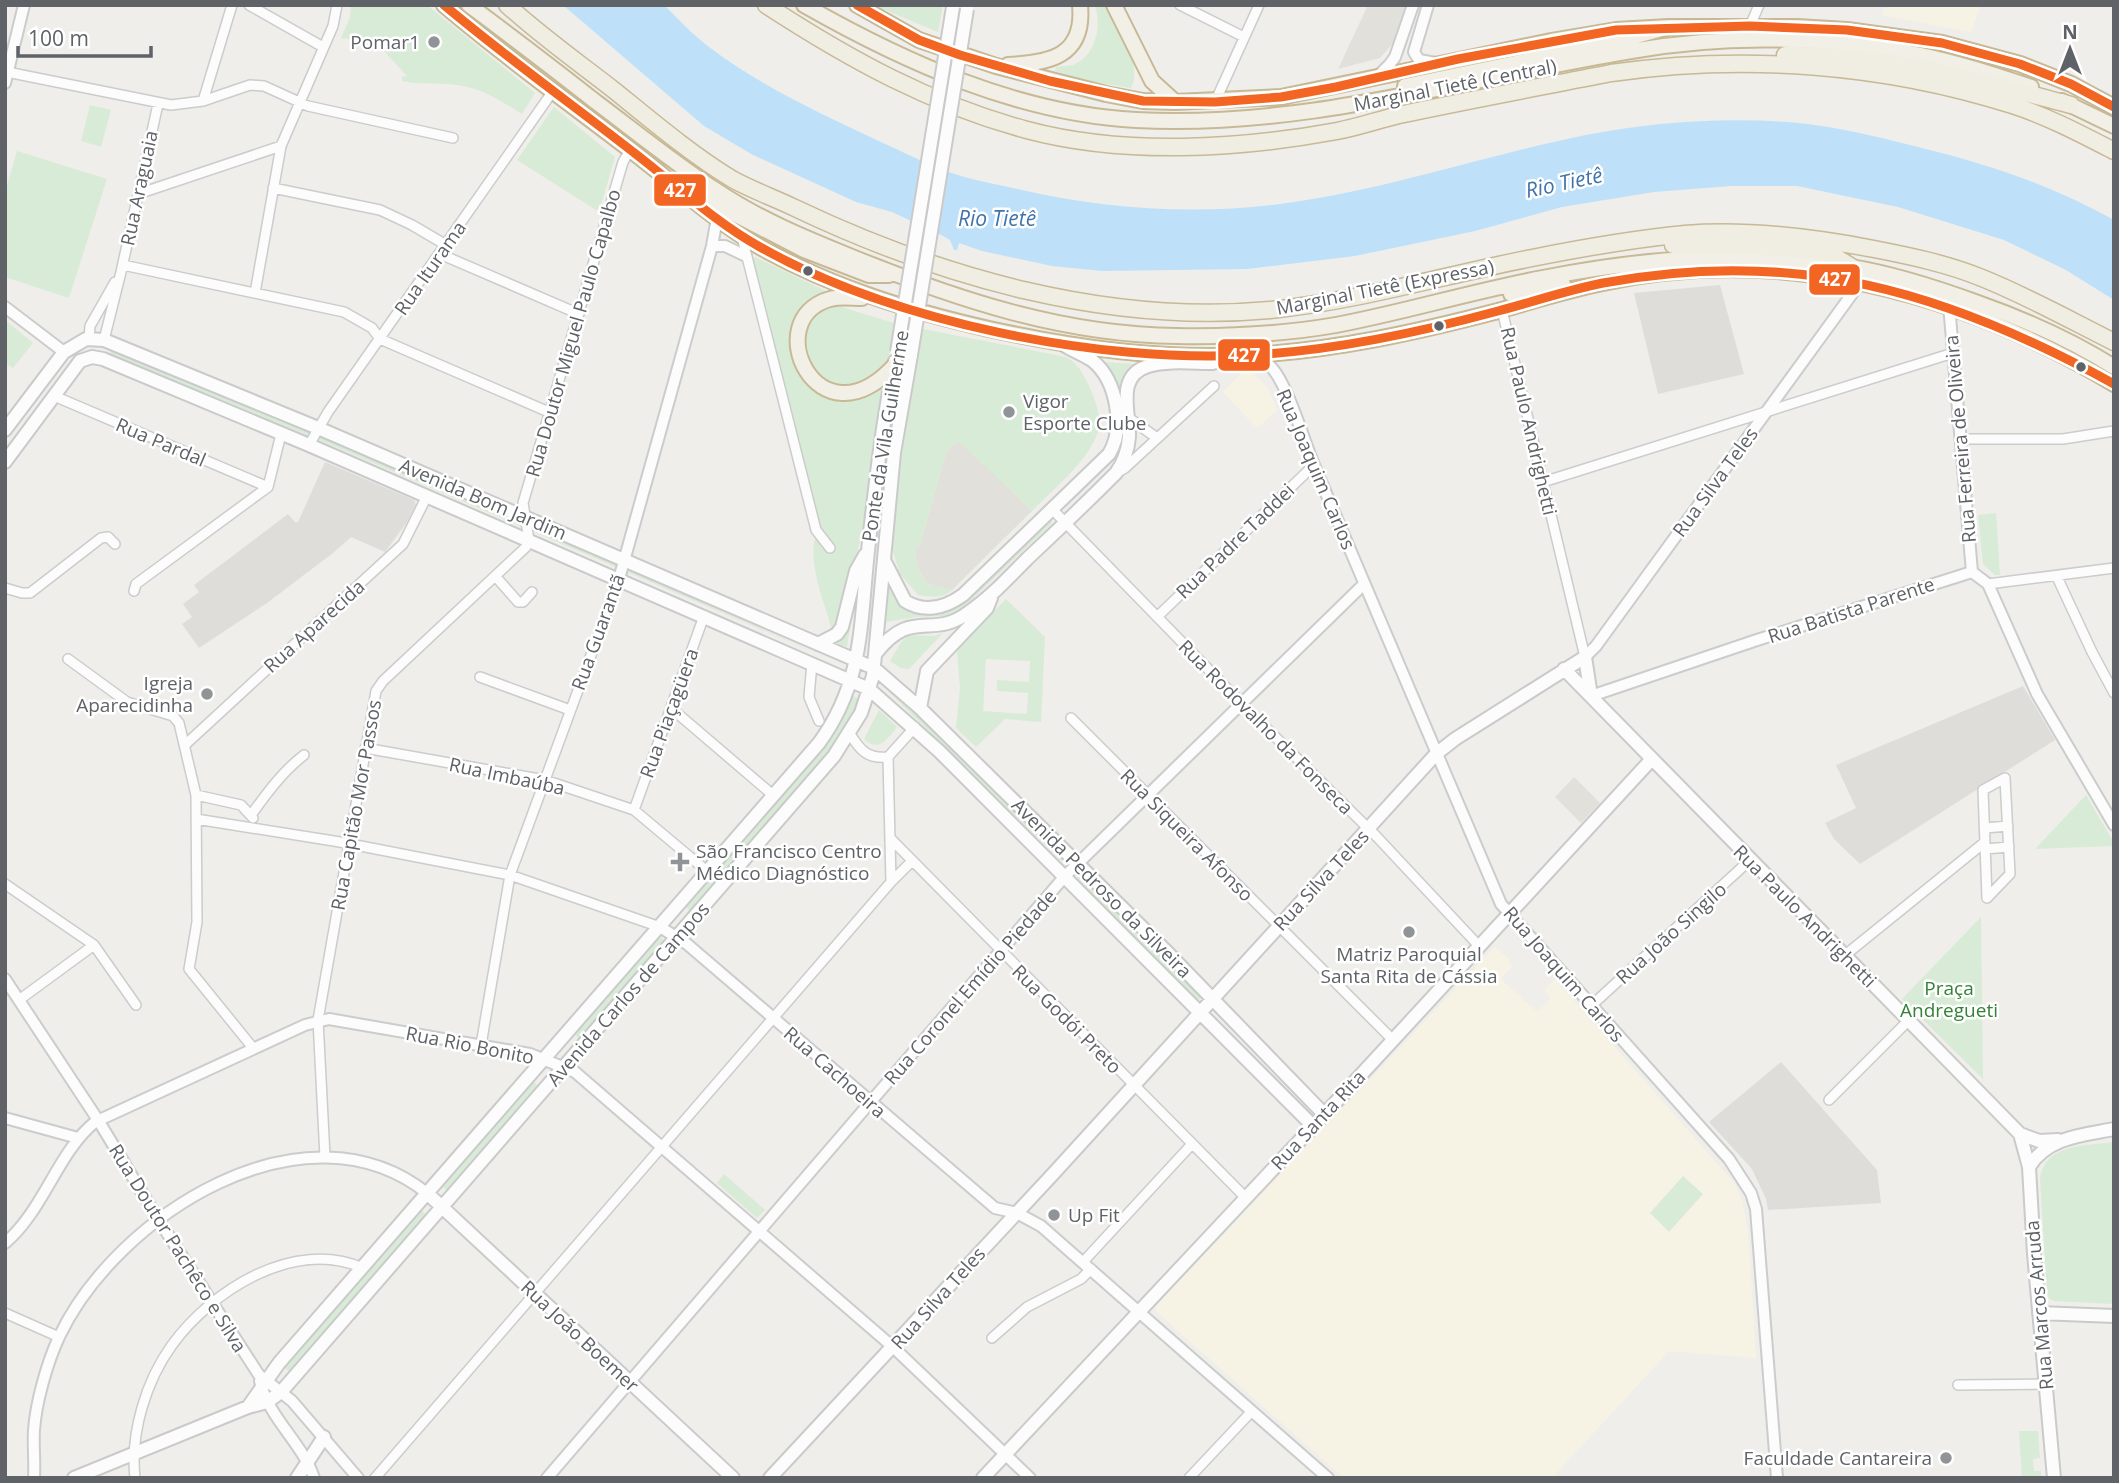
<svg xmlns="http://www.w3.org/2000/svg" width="2119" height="1483" font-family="'Open Sans',sans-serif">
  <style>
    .commercial { fill: #f7f3e4 }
    .industrial { fill: #dfddda }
    .education { fill: #e2e0da }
    .green { fill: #d8ebd6; fill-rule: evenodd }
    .water { fill: #bfe0f9 }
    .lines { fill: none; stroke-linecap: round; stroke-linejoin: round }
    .minor-casing { stroke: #cbcccc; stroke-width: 12 }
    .tertiary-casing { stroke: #cbcccc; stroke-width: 14 }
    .secondary-casing { stroke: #cacacb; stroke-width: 16 }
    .trunk-casing { stroke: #c8b996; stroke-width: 18 }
    .motorway-casing { stroke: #c8b996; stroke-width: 19 }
    .minor { stroke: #fdfcfc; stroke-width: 9 }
    .tertiary { stroke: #fdfcfc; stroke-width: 10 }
    .secondary { stroke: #fdfcfc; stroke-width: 12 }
    .trunk { stroke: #f2f0e6; stroke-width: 14 }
    .motorway { stroke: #f0ede3; stroke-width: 16 }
    .secondary-bridge-casing { stroke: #cacacb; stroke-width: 16; stroke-linecap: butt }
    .secondary-bridge { stroke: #fdfcfc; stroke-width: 12 }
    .bus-1-casing { stroke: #fff; stroke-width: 14 }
    .bus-1 { stroke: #f26522; stroke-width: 9 }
    .poi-dot { fill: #919496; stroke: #fff; stroke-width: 2.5 }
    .bus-dot { fill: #5f6368; stroke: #fff; stroke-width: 2.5 }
    .labels { text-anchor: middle; stroke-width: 5; stroke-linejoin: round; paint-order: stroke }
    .poi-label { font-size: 19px; fill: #5f6368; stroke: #fff; text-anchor: end }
    .street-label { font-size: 19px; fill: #5f6368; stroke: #fff }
    .park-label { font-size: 19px; fill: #348238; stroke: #fff }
    .water-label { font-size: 21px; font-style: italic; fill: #4174aa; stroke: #fff }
    .line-badge { stroke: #fff; stroke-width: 2.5 }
    .badge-label { font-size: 19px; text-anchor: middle; font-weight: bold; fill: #fff }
  </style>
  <rect width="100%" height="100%" fill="#efeeea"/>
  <path class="commercial" d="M1884,5H1981L1971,32L1882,15Z
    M1243,372H1252L1268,389L1277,410L1257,428L1223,392Z
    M1495,947L1510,960L1509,962L1512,966L1501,979L1537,1012L1551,998L1544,990L1555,979L1734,1183L1742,1200L1748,1231L1756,1358L1669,1351L1552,1478H1344L1204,1354L1156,1311V1306Z"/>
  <path class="industrial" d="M1720,285L1744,374L1658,394L1634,293Z
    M325,462L414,500L416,505L407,522L385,552L351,537L333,553L267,603L199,648L182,624L192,617L183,604L199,592L194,585L288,514L295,522H298Z
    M2023,686L2055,740L1860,864L1834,839L1825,823L1856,808L1836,765Z
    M1781,1062L1877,1170L1881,1203L1768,1210L1766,1199L1752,1169L1709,1122Z"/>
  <path class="education" d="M1368,5H1406L1393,43L1380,58L1338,69Z
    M959,440L1032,511L952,590L927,584L917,567L915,549L920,545L946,452Z
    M1574,777L1600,803L1581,823L1555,797Z"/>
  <path class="green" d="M351,5H427L535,93L522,114C501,101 482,88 457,85C439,82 420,85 402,81V77L407,76L385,52L388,44L341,38L350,17Z
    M873,5H943L938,32Z
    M1095,5H1107C1119,26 1143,63 1131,88L1086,81L1055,71L1056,67C1061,66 1068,66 1073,65C1096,56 1102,26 1095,5Z
    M90,105L111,110L101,147L81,141Z
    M554,107L615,157L600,209L596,210L517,160Z
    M17,151L107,179L69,298L5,277V192Z
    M755,257L832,294L835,305L894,323L864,525L835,641L843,636L850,627L847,647L819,637L827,635L831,627C823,597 806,561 817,531L753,265L752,259Z
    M5,320L33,343L13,368L5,363Z
    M923,329L1066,357C1078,363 1083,374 1089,386C1094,398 1101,414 1099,427C1093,458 1053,489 1032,511L959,441L946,452L920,545L915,549L917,567L927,584L952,590C942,599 930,597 918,595L900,574L892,549L902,452Z
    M112,349L316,433L830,659L322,441L110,354Z
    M1102,362L1137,364L1127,376L1123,445L1117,458L1066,507L1064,504L1117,446Z
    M1996,513L2000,575H1995L1983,564L1978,515Z
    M1050,519L1052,523L964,607L947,616L916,617L886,622L889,578C908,611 918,625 957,606Z
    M1006,599L1045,637L1041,722L1005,719L976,747L956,728L960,688L957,653L959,647ZM986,659L1030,661L1029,682L997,680V691L1028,693L1027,714L983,711Z
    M943,633L909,669L901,668L890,661L901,642L910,635L934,636Z
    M891,688L1061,857L1062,862L889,692Z
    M851,695L860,700L856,711L830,753L692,913L685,906L835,729Z
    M879,710L897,727C888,739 878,753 864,739Z
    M2086,795L2114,843V846L2035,849Z
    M1078,876L1201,997L1200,999L1198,1000L1077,879Z
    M1981,917L1983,1079L1902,999Z
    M659,936L666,942L582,1041L574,1034Z
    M533,1081L540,1088L449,1192L441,1186Z
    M2114,1142V1304L2054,1301L2049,1298L2047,1293L2040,1179C2045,1143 2086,1146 2114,1142Z
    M724,1174L765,1210L757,1218L717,1183Z
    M1683,1176L1703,1194L1669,1232L1650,1213Z
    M421,1210L428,1216L291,1373L283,1366Z
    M2019,1431H2038L2040,1458L2033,1459L2034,1471H2041V1478H2022Z"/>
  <path class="water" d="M563,5H664C678,19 693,35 709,47C762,87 823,115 883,143C908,154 934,168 961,176C978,181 996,184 1013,188C1103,209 1196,216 1287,203C1389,189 1486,155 1586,135C1658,121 1735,116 1808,124C1840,128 1874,136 1906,144C1981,162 2045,182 2114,220V300L2066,270L2004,240L1898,207L1797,186H1731L1654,192L1562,207L1475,231L1355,256L1247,269L1102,271L1052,266L982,251L959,243L957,250H954L950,240L943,236L892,212L856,202L753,155L704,126Z"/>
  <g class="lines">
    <defs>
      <path id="minor" d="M249,5L323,47
        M1180,5L1244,37
        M1750,26L1759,5
        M7,72L171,105L203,101L250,85L264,86L308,106L453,138
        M203,101L232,5
        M1215,102L1259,5
        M273,188L380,210L412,225L446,245
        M138,194L281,146
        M742,237L816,530L830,548
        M440,254L579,314
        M123,265L344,312L372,328L380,339L551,413
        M255,293L281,146L333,26L337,5
        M1502,310L1585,657
        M89,339L90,326L115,282
        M104,340L121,272L158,104
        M54,396L268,487
        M1129,418L1157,438
        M1960,439H2063L2114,431
        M309,445L328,412L553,91
        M1118,472L1125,468L1214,386
        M1543,482L1953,353
        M1052,509L1250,712L1377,837L1479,946
        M496,577L518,602H523L532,592
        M2057,577L2092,652L2114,693
        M1988,584L2114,568
        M5,588L22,593H30L101,538L108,537L115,544
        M134,591L136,584L268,487L281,434
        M1157,617L1314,465
        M68,659L127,702L173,716L179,723L196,795L197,922L189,969L253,1048
        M812,663L809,697L819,721
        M480,677L570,710
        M671,708L774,796
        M1071,718L1393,1040
        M850,734C860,750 867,759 888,757L915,727
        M186,744L403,544L427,496
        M365,748L545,780L634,810L708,872
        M2005,778L2010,874L1987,898L1983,790Z
        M196,795L241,805L253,818
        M634,810L704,616
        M251,815C267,793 282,772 304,755
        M196,819L340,842L510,875L660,927
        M1985,828L2008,826
        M890,838L1246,1198
        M1985,849L2009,847
        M891,882L912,861
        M5,884L94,945L136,1005
        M1844,956L1985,842
        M19,1000L94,945
        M1591,1006L1750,860
        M481,1045L510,875L619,579
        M1829,1100L1908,1021
        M325,1157L318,1020L376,691L383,681L526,547L529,540L523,503L623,162L630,150
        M1083,1262L1192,1144
        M5,1313L59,1337
        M992,1338L1027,1307L1081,1279L1091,1269
        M1958,1385L2046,1384
        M135,1478C130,1433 146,1381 172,1345C212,1290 294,1238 363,1268
        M375,1478L891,882L888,757
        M1189,1478L1252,1411"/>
      <path id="tertiary" d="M1428,5L1414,52L1419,60L1436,63
        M1377,77L1390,64L1395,57L1413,5
        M5,83L24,5
        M712,246H725L746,256
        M1949,305L1972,572
        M5,307L64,352
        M1253,355C1261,358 1267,362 1272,368C1288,386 1304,441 1314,465L1501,904L1729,1159L1751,1193L1756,1209L1777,1478
        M1972,572L1988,584L2037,694L2114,825
        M619,579L712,246L717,218
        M1585,657L1596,646L1860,283
        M1591,696L1757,640L1972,572
        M660,927L687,944L995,1208L1017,1213L1041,1226L1328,1478
        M5,979L98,1120L158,1219L259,1375L292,1401L358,1478
        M5,1118L78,1138
        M5,1243C44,1210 57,1153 95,1122L305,1025L329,1019L530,1054L575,1072L893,1347L1030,1478
        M260,1381C269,1419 302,1442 314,1478
        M34,1478C35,1462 33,1446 34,1430C36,1402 47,1363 59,1337C116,1216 305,1095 428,1194
        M547,1478L1065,876L1364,584"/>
      <path id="secondary" d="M5,430L64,352L86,339L104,340L318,428L874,668L920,708L1167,952L1324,1114
        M5,462L80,361L92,357L103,359L309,445L869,689L939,751L1313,1126
        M885,562L905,601C924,613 945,608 963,595L1109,454C1125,428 1117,381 1093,361C1085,355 1073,351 1064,345
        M818,644L837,634L842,627L856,571L865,555
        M876,653C913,606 931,641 969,612C991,597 1009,577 1028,558C1058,530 1087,502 1116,473C1124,462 1128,450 1129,437C1130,412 1115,376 1148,366C1168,360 1193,363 1213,363
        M1564,669L2020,1134L2039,1141L2058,1140
        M920,708L927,671L987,608L991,598
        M2020,1134L2029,1167L2034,1254L2054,1478
        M2029,1167C2047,1137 2083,1135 2114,1129
        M428,1194L733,1478
        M2039,1313L2114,1316
        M248,1407L279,1363L819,743C864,681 860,624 868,551C875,487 882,423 895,361
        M74,1478L248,1407L267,1402L281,1392L834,756L861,713L873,676L894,453L911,355
        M297,1478L324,1437
        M770,1478L1053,1174L1436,754L1455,739L1585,657L1591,696
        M983,1478L1335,1103L1651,760"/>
      <path id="trunk" d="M444,5C506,58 572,105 637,155C677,186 716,222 760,247C831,287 910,311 989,329C1077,348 1159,360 1249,355C1333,351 1417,332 1498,311C1533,301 1568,290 1603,283C1781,244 1960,292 2114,384
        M469,5C512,37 554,69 596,102C636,132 675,164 717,191C759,219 805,238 852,257C956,299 1063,335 1177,336C1229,337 1284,334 1336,325C1405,312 1473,291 1543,278C1644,258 1749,249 1851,267C1894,274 1937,288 1978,303C2026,320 2071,340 2114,367
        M804,5C904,62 1019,114 1136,120C1304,129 1467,78 1631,51C1726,34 1827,36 1921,55C1959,63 1995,75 2031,87
        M857,5L919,40L996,66L1106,94L1143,101L1175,102L1281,97L1551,41L1616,30L1669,27
        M1114,5L1152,81L1175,102
        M1008,65C1049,63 1085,57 1080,5
        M1405,86L1607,44L1669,27H1797L1847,30L1942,43L2020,64L2071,84L2114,107
        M2062,101L2114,126
        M696,194L804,250L869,275H889
        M1511,294L1563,284
        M862,298C852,298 840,296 830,299C758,319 818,448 894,366"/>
      <path id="motorway" d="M507,5C541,36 579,63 615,91C652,121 691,154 732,179C752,190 774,198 795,208C940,277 1107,325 1270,310C1359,301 1445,275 1532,258C1582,248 1634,239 1685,234C1748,229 1812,237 1874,249C1910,256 1948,264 1982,278C2027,296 2070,320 2114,342
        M766,5C849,59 930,104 1027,130C1124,156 1240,149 1337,131C1358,127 1378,120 1399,115C1469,100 1540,87 1611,73C1744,54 1883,64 2012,105C2047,116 2081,134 2114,151
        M1785,55C1884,53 1977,80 2071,105
        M1673,245L1744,246L1809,250L1829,253L1852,267"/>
    </defs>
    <use href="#minor" class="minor-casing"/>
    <use href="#tertiary" class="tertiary-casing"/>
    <use href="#secondary" class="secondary-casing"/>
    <use href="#trunk" class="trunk-casing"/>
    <use href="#motorway" class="motorway-casing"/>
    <use href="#minor" class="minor"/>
    <use href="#tertiary" class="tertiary"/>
    <use href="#secondary" class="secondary"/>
    <use href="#trunk" class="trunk"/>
    <use href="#motorway" class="motorway"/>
    <defs>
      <path id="secondary-bridge" d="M897,352L953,7
        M911,355L967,9"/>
    </defs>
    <use href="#secondary-bridge" class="secondary-bridge-casing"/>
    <use href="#secondary-bridge" class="secondary-bridge"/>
    <defs>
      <path id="bus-1" d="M444,5C507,58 573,105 637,155C677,186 715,222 760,247C893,322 1097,363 1249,355C1333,351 1417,333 1498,311C1533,302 1567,290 1603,283C1795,247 1946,291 2114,384
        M857,5L919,40L960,55L1050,81L1143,101L1215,102L1281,97L1336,87L1458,59L1616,30L1750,26L1847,30L1942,43L2020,64L2071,84L2114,107"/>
    </defs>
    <use href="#bus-1" class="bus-1-casing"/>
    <use href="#bus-1" class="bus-1"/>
  </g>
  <g class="poi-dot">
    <circle cx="434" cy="42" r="7"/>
    <circle cx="1009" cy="412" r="7"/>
    <circle cx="207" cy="694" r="7"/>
    <path d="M676.5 851.5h7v7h7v7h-7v7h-7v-7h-7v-7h7z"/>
    <circle cx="1409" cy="932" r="7"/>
    <circle cx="1054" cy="1215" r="7"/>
    <circle cx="1946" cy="1458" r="7"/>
  </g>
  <g class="bus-dot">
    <circle cx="808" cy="271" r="6"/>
    <circle cx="1439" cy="326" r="6"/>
    <circle cx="2081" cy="367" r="6"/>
  </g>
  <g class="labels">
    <g class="poi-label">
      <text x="420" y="49">Pomar1</text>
      <text x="1023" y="408" text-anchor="start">Vigor<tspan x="1023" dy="22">Esporte Clube</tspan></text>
      <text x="193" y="690">Igreja<tspan x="193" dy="22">Aparecidinha</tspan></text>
      <text x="696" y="858" text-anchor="start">São Francisco Centro<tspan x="696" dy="22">Médico Diagnóstico</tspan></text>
      <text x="1409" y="961" text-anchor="middle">Matriz Paroquial<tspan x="1409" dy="22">Santa Rita de Cássia</tspan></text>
      <text x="1068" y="1222" text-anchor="start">Up Fit</text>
      <text x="1932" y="1465">Faculdade Cantareira</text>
    </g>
    <g class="street-label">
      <text transform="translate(1455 85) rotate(-11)" y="7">Marginal Tietê (Central)</text>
      <text transform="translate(139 188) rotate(-78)" y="7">Rua Araguaia</text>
      <text transform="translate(430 268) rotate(-55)" y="7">Rua Iturama</text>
      <text transform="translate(1385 287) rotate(-11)" y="7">Marginal Tietê (Expressa)</text>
      <text transform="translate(573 333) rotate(-74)" y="7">Rua Doutor Miguel Paulo Capalbo</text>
      <text transform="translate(1529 421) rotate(77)" y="7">Rua Paulo Andrighetti</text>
      <text transform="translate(885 436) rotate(-81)" y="7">Ponte da Vila Guilherme</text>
      <text transform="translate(1960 439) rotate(-95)" y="7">Rua Ferreira de Oliveira</text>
      <text transform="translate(161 442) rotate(23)" y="7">Rua Pardal</text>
      <text transform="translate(1316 469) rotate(67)" y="7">Rua Joaquim Carlos</text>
      <text transform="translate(1715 482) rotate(-54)" y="7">Rua Silva Teles</text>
      <text transform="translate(483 499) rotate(23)" y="7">Avenida Bom Jardim</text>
      <text transform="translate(1235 541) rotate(-44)" y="7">Rua Padre Taddei</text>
      <text transform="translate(1851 610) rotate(-18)" y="7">Rua Batista Parente</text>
      <text transform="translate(314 626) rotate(-42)" y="7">Rua Aparecida</text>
      <text transform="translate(598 632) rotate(-70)" y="7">Rua Guarantã</text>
      <text transform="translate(669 713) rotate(-70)" y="7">Rua Piaçagüera</text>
      <text transform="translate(1266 727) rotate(45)" y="7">Rua Rodovalho da Fonseca</text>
      <text transform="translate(507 776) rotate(12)" y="7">Rua Imbaúba</text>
      <text transform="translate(356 805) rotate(-80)" y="7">Rua Capitão Mor Passos</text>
      <text transform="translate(1187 835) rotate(45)" y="7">Rua Siqueira Afonso</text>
      <text transform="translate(1321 880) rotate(-47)" y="7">Rua Silva Teles</text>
      <text transform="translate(1102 888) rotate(45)" y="7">Avenida Pedroso da Silveira</text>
      <text transform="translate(1805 916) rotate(45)" y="7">Rua Paulo Andrighetti</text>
      <text transform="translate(1671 933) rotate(-42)" y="7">Rua João Singilo</text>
      <text transform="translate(1564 974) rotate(49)" y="7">Rua Joaquim Carlos</text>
      <text transform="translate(970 987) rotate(-49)" y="7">Rua Coronel Emídio Piedade</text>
      <text transform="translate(628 994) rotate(-49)" y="7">Avenida Carlos de Campos</text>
      <text transform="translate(1067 1019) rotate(45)" y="7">Rua Godói Preto</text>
      <text transform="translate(470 1045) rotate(11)" y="7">Rua Rio Bonito</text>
      <text transform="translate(835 1072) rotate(41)" y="7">Rua Cachoeira</text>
      <text transform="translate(1318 1120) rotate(-47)" y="7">Rua Santa Rita</text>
      <text transform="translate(178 1248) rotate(58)" y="7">Rua Doutor Pachêco e Silva</text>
      <text transform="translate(938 1298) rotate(-48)" y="7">Rua Silva Teles</text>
      <text transform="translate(2039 1305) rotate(-95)" y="7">Rua Marcos Arruda</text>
      <text transform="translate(580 1336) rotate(43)" y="7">Rua João Boemer</text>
    </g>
    <g class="park-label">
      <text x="1949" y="995">Praça<tspan x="1949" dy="22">Andregueti</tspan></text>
    </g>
    <g class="water-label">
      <text transform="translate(1564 183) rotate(-12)" y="7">Rio Tietê</text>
      <text x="997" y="226">Rio Tietê</text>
    </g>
  </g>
  <g class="line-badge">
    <rect x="653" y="173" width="54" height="34" rx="7" fill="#f26522"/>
    <rect x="1808" y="263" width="53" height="33" rx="7" fill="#f26522"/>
    <rect x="1217" y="338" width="54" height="34" rx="7" fill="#f26522"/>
  </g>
  <g class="badge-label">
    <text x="680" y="197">427</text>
    <text x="1835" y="286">427</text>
    <text x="1244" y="362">427</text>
  </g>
  <rect width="2119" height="1483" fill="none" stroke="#5f6368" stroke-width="14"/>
  <g transform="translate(2070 49)" stroke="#ffffff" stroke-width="5" paint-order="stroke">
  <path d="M0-5L12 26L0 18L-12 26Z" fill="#5f6368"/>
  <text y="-10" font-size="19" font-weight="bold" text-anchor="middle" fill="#5f6368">N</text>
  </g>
  <path d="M18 46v10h133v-10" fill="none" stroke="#5f6368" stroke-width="3.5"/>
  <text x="28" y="46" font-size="21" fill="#5f6368" stroke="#ffffff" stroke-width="5" paint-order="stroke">100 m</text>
</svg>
